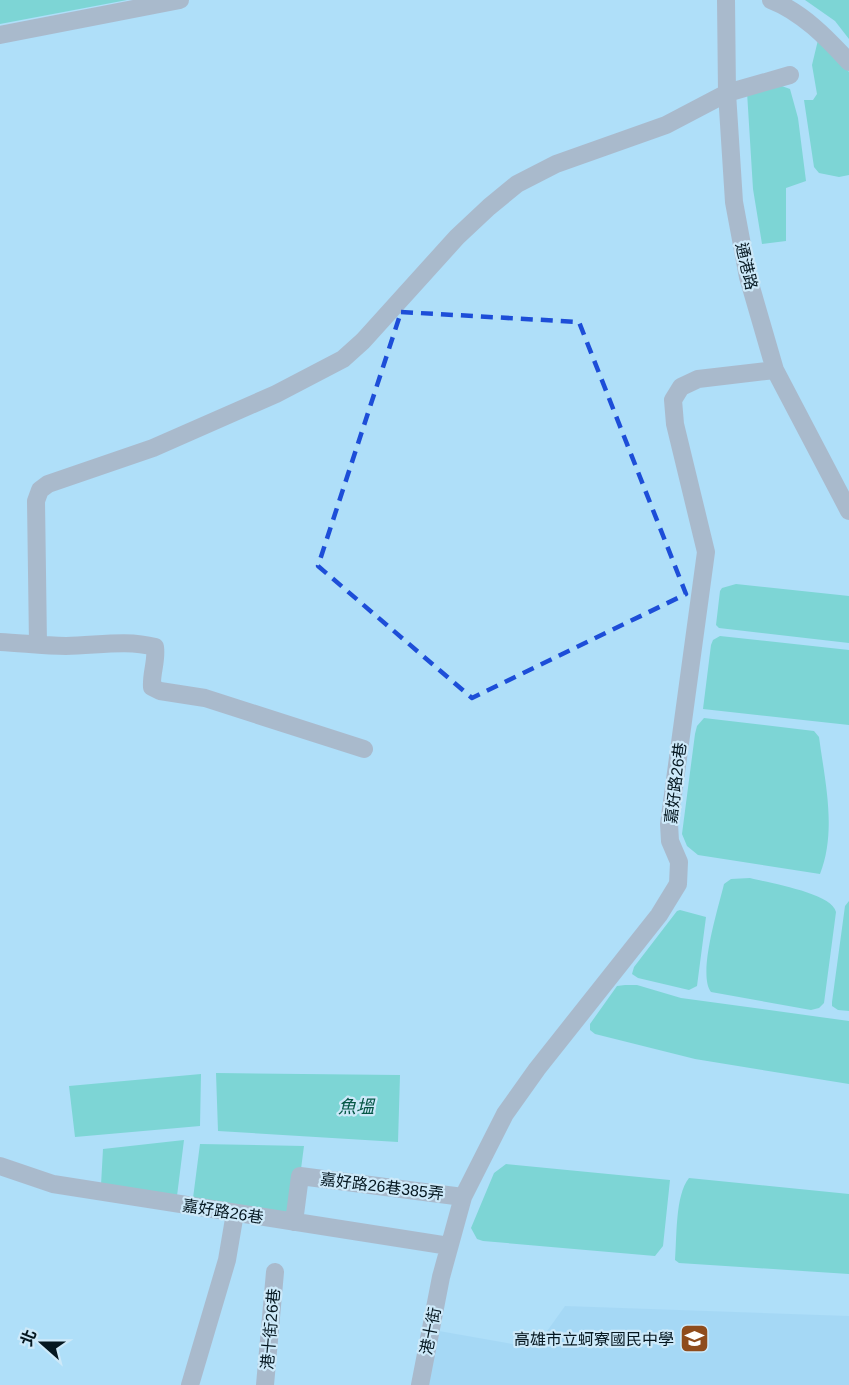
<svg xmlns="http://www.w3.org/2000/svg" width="849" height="1385" font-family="Arial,'Noto Sans TC',sans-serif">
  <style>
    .built { fill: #9ad1ef }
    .water { fill: #40cba8 }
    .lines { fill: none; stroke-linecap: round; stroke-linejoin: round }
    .minor { stroke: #a38e96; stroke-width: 18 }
    .marked { fill: none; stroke: #1d4ed8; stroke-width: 4.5; stroke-dasharray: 12 8; stroke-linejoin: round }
    .labels { text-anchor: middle; stroke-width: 4.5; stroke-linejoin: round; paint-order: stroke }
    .street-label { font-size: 16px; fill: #051720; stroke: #cde9f9 }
    .poi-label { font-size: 16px; fill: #051720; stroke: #cde9f9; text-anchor: end }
    .water-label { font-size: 18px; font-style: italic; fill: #045544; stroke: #cde9f9 }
  </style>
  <rect width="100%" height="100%" fill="#afdff9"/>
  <path class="built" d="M565,1306L849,1316V1385H426L439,1331L535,1348Z"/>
  <path class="water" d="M0,0H127L0,24Z
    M805,0H849V39L835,21Z
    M818,40L826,43L849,72V175L839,177L819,173L814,167L804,100H813L817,94L812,65Z
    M779,85L790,89L798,118L806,181L786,188V241L762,244L753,189L747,92Z
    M736,584L849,596V643L719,628L716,625L720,591L722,588Z
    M720,636L849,650V725L703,709L711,645L713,640Z
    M704,718L814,731L819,737C825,782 837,831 820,874L698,855L687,846L682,834L695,734L697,726Z
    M750,878C768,883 832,893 836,912L824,1003L819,1008L811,1010L711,992C697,974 719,906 724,884L731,879Z
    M849,901V1011L838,1010L832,1006V1002L845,906Z
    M680,910L706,917L697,986L689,990L638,978L632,974L634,967L677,911Z
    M625,985H637L681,998L849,1021V1084L695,1059L595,1034L590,1030V1024L617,986Z
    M216,1073L400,1075L398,1142L218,1131Z
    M201,1074L200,1126L75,1137L69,1086Z
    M184,1140L177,1196L101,1185L103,1149Z
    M200,1144L304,1146L294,1222L192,1206Z
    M506,1164L670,1180L663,1246L655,1256L483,1241L477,1239L471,1228L494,1173Z
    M689,1178L849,1194V1274L679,1263L675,1260C677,1238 675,1195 689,1178Z"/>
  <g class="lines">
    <path class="minor" d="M726,0L727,93L734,202L748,277L775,370L849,511
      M771,0C802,12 827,38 849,62
      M0,35L180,0
      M0,642C22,643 44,646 66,646C95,646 126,639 155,647C157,661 151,673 152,687L160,691L205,698L364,749
      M38,644L36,501L40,490L48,484L153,448L276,394L343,359L363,341L457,237L489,207L517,184L556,164L666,125L727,93L790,75
      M0,1166L53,1184L449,1246
      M294,1222L300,1176L463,1197
      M190,1385L227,1260L235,1213
      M265,1385L275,1272
      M420,1385L441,1277L463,1197L505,1114L537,1069L659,915L678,884L679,862L670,841L669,824L706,552L675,424L673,400L681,387L698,379L775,370"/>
  </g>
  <path d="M0 0H849V1385H0ZM401,312L579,322L686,594L472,698L318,566Z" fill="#afdff9" fill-opacity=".55" fill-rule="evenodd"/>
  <path class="marked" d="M401,312L579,322L686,594L472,698L318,566Z"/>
  <defs>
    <symbol id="school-square" viewBox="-11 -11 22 22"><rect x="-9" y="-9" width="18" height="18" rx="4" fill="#8f4c1c" stroke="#cde9f9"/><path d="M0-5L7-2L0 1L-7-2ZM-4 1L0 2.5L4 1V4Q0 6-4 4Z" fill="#fff"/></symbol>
  </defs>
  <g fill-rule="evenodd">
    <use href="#school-square" x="678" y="1322" width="33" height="33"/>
  </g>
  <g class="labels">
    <g class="street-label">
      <text transform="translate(747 266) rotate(77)" y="6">通港路</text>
      <text transform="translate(675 783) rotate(-83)" y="6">嘉好路26巷</text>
      <text transform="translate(382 1186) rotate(7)" y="6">嘉好路26巷385弄</text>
      <text transform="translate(223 1211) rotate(9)" y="6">嘉好路26巷</text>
      <text transform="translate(270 1329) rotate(-85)" y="6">港十街26巷</text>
      <text transform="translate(430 1331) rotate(-79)" y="6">港十街</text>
    </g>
    <g class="poi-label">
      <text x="674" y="1345">高雄市立蚵寮國民中學</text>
    </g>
    <g class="water-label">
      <text x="356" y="1113">魚塭</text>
    </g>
  </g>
  <g transform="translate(42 1343) rotate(291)" stroke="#cde9f9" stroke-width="4.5" paint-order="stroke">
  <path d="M0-4.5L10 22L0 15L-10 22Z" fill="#051720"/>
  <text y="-9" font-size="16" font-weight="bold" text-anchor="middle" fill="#051720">北</text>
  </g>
</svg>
